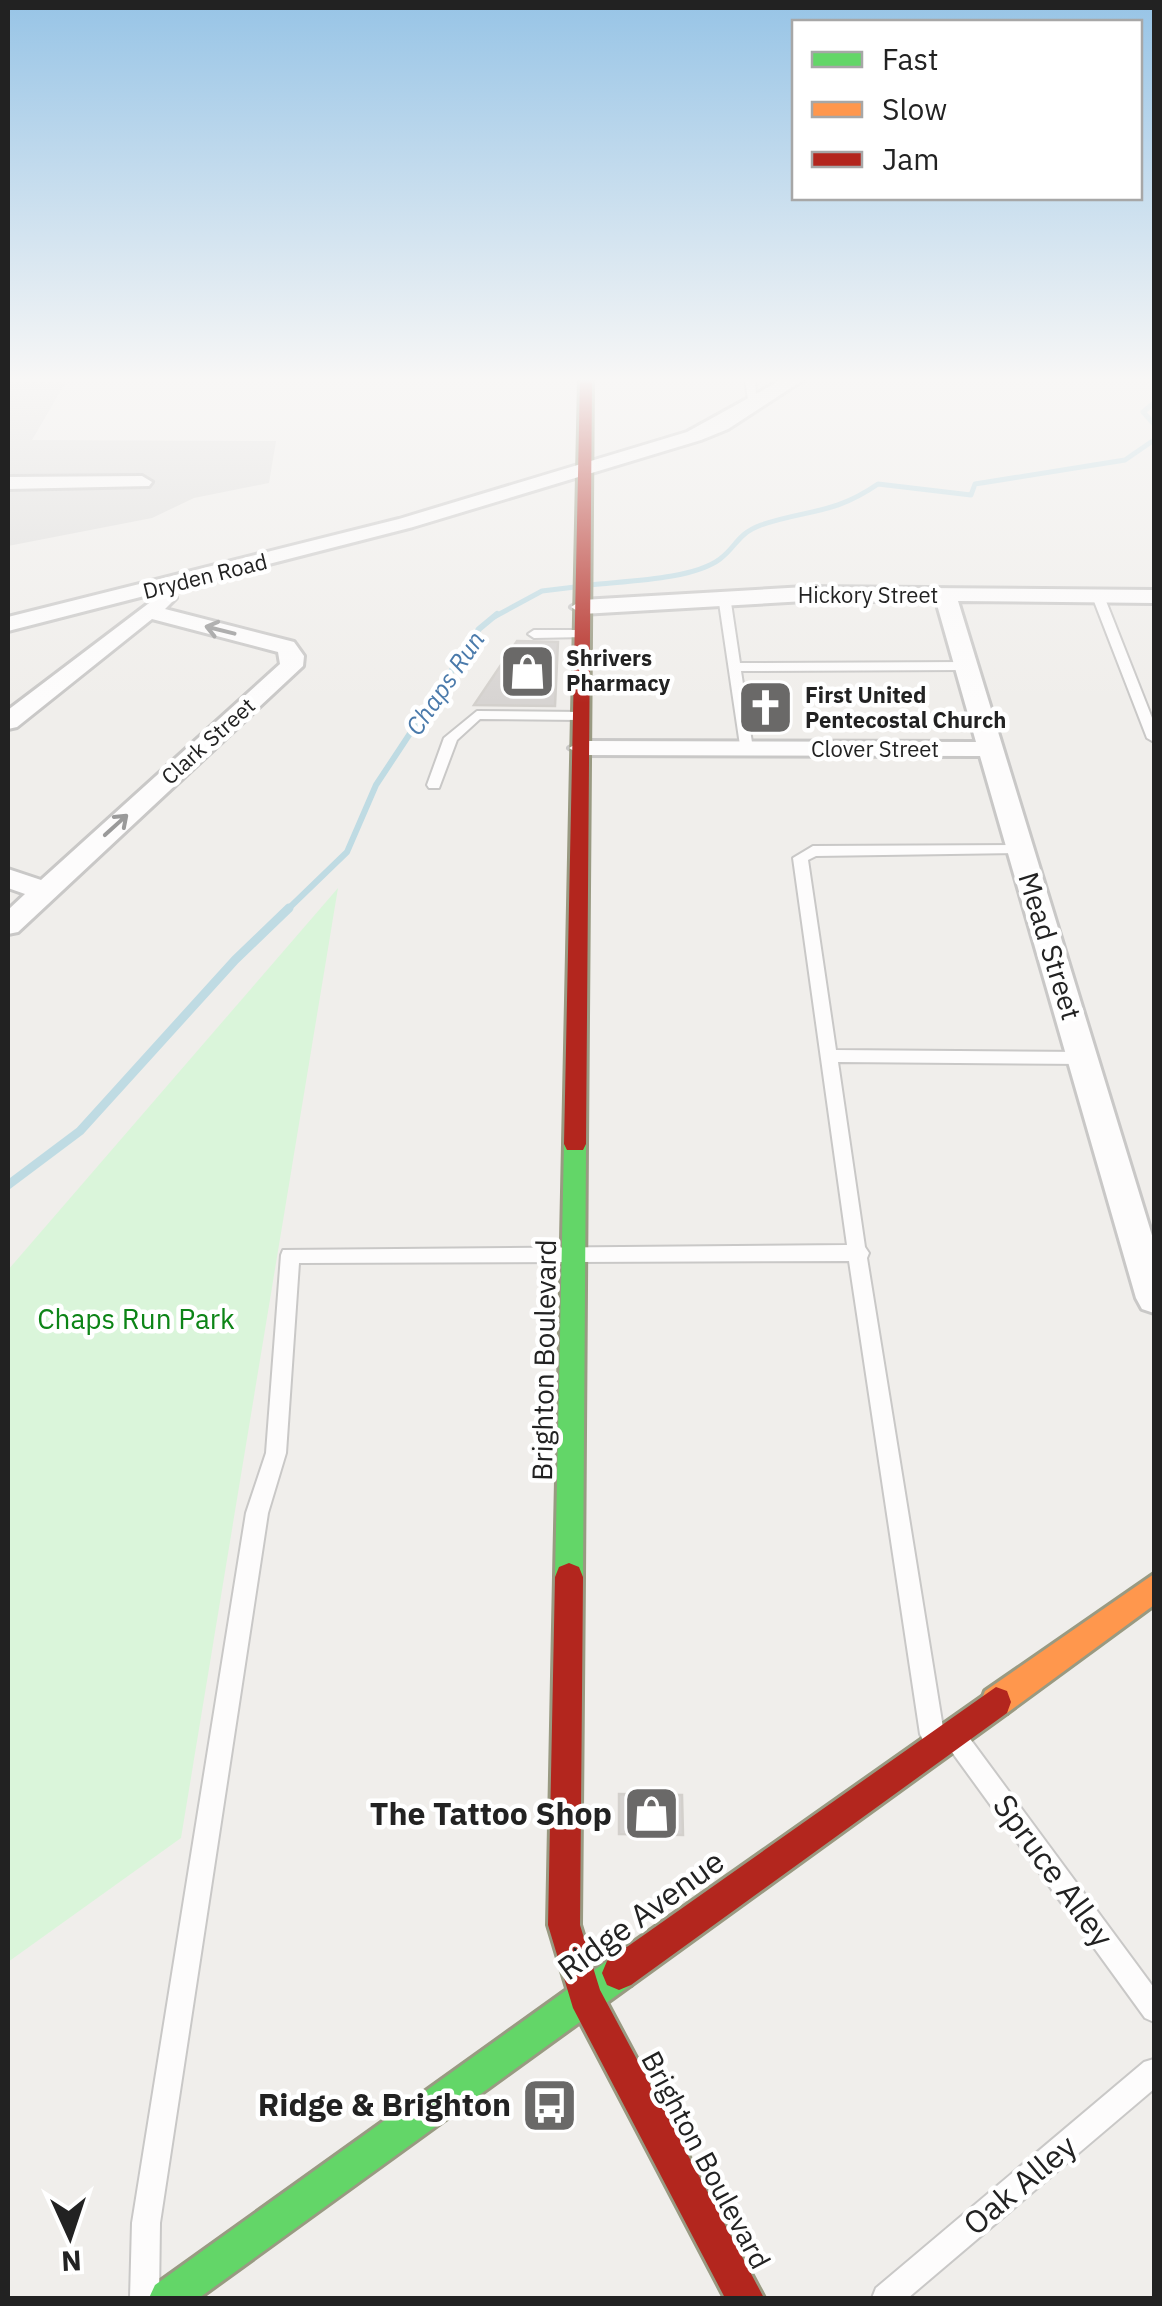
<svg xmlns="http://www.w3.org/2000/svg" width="1162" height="2306" font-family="'IBM Plex Sans',sans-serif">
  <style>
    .residential { fill: #dfdedc }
    .park { fill: #daf5da }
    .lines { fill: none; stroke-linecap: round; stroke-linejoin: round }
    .stream-far2 { stroke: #bfdbe3; stroke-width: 5 }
    .stream-far1 { stroke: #bfdbe3; stroke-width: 6 }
    .stream { stroke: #bfdbe3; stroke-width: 9 }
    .building { fill: #d7d4d2; stroke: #d3d0cc; stroke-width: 2.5 }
    .lane-casing { stroke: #c9c8c7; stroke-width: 4 }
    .street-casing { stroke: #c9c8c7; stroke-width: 6 }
    .fast-casing { stroke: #999a82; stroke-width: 6 }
    .slow-casing { stroke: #999a82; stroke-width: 6 }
    .jam-casing { stroke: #999a82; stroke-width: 6 }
    .lane { fill: #fdfcfc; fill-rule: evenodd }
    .street { fill: #fdfcfc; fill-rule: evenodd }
    .fast { fill: #63d668; fill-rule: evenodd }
    .slow { fill: #ff974d; fill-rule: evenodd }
    .jam { fill: #b3261e; fill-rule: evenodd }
    .oneway { stroke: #9a9a9a }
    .labels { text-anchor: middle; stroke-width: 9; stroke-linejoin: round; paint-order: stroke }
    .far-street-label { font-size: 22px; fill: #222; stroke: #fff }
    .far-poi-label { font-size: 22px; font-weight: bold; fill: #222; stroke: #fff; text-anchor: start }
    .far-water-label { font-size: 25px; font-style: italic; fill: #4a7aab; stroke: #fff }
    .street-label { font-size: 28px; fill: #222; stroke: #fff }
    .park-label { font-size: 28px; fill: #0c8416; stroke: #fff }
    .near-poi-label { font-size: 32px; font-weight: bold; fill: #222; stroke: #fff; text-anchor: end }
    .near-street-label { font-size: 32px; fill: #222; stroke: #fff }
  </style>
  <rect width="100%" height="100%" fill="#f0eeeb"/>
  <path class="residential" d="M8,380H67L32,440L276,441L269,483L194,498L152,518L8,546Z"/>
  <path class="park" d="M338,888L181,1838L8,1962V1270Z"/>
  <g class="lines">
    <path class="stream-far2" d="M1154,403L1143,412L1154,424
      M590,585C624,581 692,580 720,559C737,546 737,534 761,525C808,509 833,515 878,484L971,495L975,484L1125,460L1154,440
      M494,617L542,591L575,587"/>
    <path class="stream-far1" d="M287,910L347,852L376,785L479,629L497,614"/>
    <path class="stream" d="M8,1185L80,1131L235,960L289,908"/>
  </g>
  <path class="building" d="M517,641L558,642L555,706L474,705Z
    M748,690H784L789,726H753Z
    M619,1794L682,1795L683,1835L619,1834Z"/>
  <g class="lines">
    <defs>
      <path id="lane" d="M745,380H755L757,407L749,405Z
        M724,592L730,596L740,663L964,662L970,666L964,670L741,671L753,749L751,752H741L718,596Z
        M1098,592L1104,596L1154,723V742L1147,738L1092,596Z
        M582,630L586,631V637L534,638L528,634L534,630Z
        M477,711L581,712L588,716L581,720L480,719L457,740L439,788H429L427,785L444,738Z
        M1020,845L1027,850L1025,853L816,856L808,860L836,1050L1084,1052L1092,1058L1084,1064L838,1062L865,1247L869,1253L867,1258L944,1734L940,1742L932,1746L924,1742L920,1734L849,1261L299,1263L286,1453L268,1513L160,2223L159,2298H130L132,2223L246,1513L266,1453L281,1255L283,1250L847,1245L793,858L813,846Z
        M957,1728L965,1732L1154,1988V2022L1145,2018L949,1748L945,1740L949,1732Z
        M1154,2059V2089L908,2298H872L876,2288L1144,2062Z"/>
      <path id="street" d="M781,380H803L728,429L701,440L413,527L8,631V617L399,519L687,432Z
        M142,476L152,482L149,486L8,489V477Z
        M805,587L1154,590V603L958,601L1154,1242V1313L1142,1309L1136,1298L980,756L581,755L569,748L581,741L976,742L936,601H805L582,614L571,607L582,600Z
        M165,591L176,598L165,609L294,642L304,656L303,666L18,932L8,934V910L25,894L8,888V869L41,880L280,664L278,652L152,619L17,727L8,729V710Z"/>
      <path id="fast" d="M575,1135L583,1138L586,1144L583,1577L579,1587L569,1591L559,1587L555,1577L564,1144L567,1138Z
        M619,1956L631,1961L636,1973L631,1985L199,2298H149L155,2285L607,1961Z"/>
      <path id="slow" d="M1154,1574V1605L1007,1713L996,1717L985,1713L981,1702L985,1691Z"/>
      <path id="jam" d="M580,380H592L586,1144L583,1150H567L564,1144Z
        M569,1563L579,1567L583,1577L580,1925L600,1990L764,2298H725L573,2008L548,1925L555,1577L559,1567Z
        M996,1687L1007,1691L1011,1702L1007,1713L631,1985L619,1990L607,1985L602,1973L607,1961Z"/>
    </defs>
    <use href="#lane" class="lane-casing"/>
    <use href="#street" class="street-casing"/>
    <use href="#fast" class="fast-casing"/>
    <use href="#slow" class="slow-casing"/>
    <use href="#jam" class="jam-casing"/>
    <use href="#lane" class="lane"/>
    <use href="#street" class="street"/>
    <use href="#fast" class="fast"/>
    <use href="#slow" class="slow"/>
    <use href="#jam" class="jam"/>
  </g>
  <defs><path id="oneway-shaft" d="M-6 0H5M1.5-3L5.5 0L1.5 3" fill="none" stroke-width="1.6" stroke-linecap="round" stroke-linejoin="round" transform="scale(2.5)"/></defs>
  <g class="oneway">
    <use href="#oneway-shaft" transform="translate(220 630) rotate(-166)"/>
    <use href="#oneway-shaft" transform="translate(116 825) rotate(-42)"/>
  </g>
  <linearGradient id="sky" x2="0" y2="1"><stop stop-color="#97c4e6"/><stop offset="0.54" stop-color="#f8f7f6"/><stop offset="1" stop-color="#f8f7f6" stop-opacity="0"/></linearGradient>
  <rect width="1162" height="703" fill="url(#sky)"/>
  <defs>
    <symbol id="shop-square" viewBox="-11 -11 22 22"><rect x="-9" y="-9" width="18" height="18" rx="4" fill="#6a6968" stroke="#fff"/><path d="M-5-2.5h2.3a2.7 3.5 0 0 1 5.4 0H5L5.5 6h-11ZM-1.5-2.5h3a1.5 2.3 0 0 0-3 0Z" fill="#fff"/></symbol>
    <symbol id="church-square" viewBox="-11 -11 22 22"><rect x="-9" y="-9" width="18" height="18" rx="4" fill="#6a6968" stroke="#fff"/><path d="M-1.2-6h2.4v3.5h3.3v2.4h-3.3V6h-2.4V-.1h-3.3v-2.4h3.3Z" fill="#fff"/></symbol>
    <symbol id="bus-square" viewBox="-11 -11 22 22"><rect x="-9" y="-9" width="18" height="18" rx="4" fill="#6a6968" stroke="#fff"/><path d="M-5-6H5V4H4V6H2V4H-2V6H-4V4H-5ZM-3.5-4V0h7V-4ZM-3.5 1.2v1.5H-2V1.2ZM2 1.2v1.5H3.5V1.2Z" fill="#fff"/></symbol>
  </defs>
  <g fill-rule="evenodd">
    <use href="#shop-square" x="496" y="640" width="63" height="63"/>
    <use href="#church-square" x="734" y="676" width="63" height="63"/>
    <use href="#shop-square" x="620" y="1782" width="63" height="63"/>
    <use href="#bus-square" x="518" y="2074" width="63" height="63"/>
  </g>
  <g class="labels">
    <g class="far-street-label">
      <text transform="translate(205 576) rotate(-14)" y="8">Dryden Road</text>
      <text x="868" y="603">Hickory Street</text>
      <text transform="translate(208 741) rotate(-42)" y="8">Clark Street</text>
      <text x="875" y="757">Clover Street</text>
    </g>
    <g class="far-poi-label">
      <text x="566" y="666">Shrivers<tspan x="566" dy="25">Pharmacy</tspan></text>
      <text x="805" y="703">First United<tspan x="805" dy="25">Pentecostal Church</tspan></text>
    </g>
    <g class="far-water-label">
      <text transform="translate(445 683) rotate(-56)" y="9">Chaps Run</text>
    </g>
    <g class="street-label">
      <text transform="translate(1050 946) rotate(73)" y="10">Mead Street</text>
      <text transform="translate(544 1360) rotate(-89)" y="10">Brighton Boulevard</text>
      <text transform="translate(706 2160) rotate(62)" y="10">Brighton Boulevard</text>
    </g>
    <g class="park-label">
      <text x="136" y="1329">Chaps Run Park</text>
    </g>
    <g class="near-poi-label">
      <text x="612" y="1825">The Tattoo Shop</text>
      <text x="511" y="2116">Ridge &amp; Brighton</text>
    </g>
    <g class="near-street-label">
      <text transform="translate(1053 1871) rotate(54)" y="11">Spruce Alley</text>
      <text transform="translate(641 1915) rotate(-36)" y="11">Ridge Avenue</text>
      <text transform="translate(1020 2185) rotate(-40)" y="11">Oak Alley</text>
    </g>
  </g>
  <rect width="1162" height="2306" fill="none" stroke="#222222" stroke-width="20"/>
  <rect x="792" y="20" width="350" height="180" fill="#ffffff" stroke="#a7a7a7" stroke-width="2.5"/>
  <rect x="812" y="52" width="50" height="15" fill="#63d668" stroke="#a7a7a7" stroke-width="2.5"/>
  <text x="882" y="70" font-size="30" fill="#222222">Fast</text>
  <rect x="812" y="102" width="50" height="15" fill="#ff974d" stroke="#a7a7a7" stroke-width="2.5"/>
  <text x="882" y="120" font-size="30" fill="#222222">Slow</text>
  <rect x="812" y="152" width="50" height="15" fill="#b3261e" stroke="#a7a7a7" stroke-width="2.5"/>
  <text x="882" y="170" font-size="30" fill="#222222">Jam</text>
  <g transform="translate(70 2236) rotate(177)" stroke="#ffffff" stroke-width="8" paint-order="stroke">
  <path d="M0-8L18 38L0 25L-18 38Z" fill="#222222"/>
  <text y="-15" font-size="28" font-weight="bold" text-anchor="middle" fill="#222222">N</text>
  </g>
</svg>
